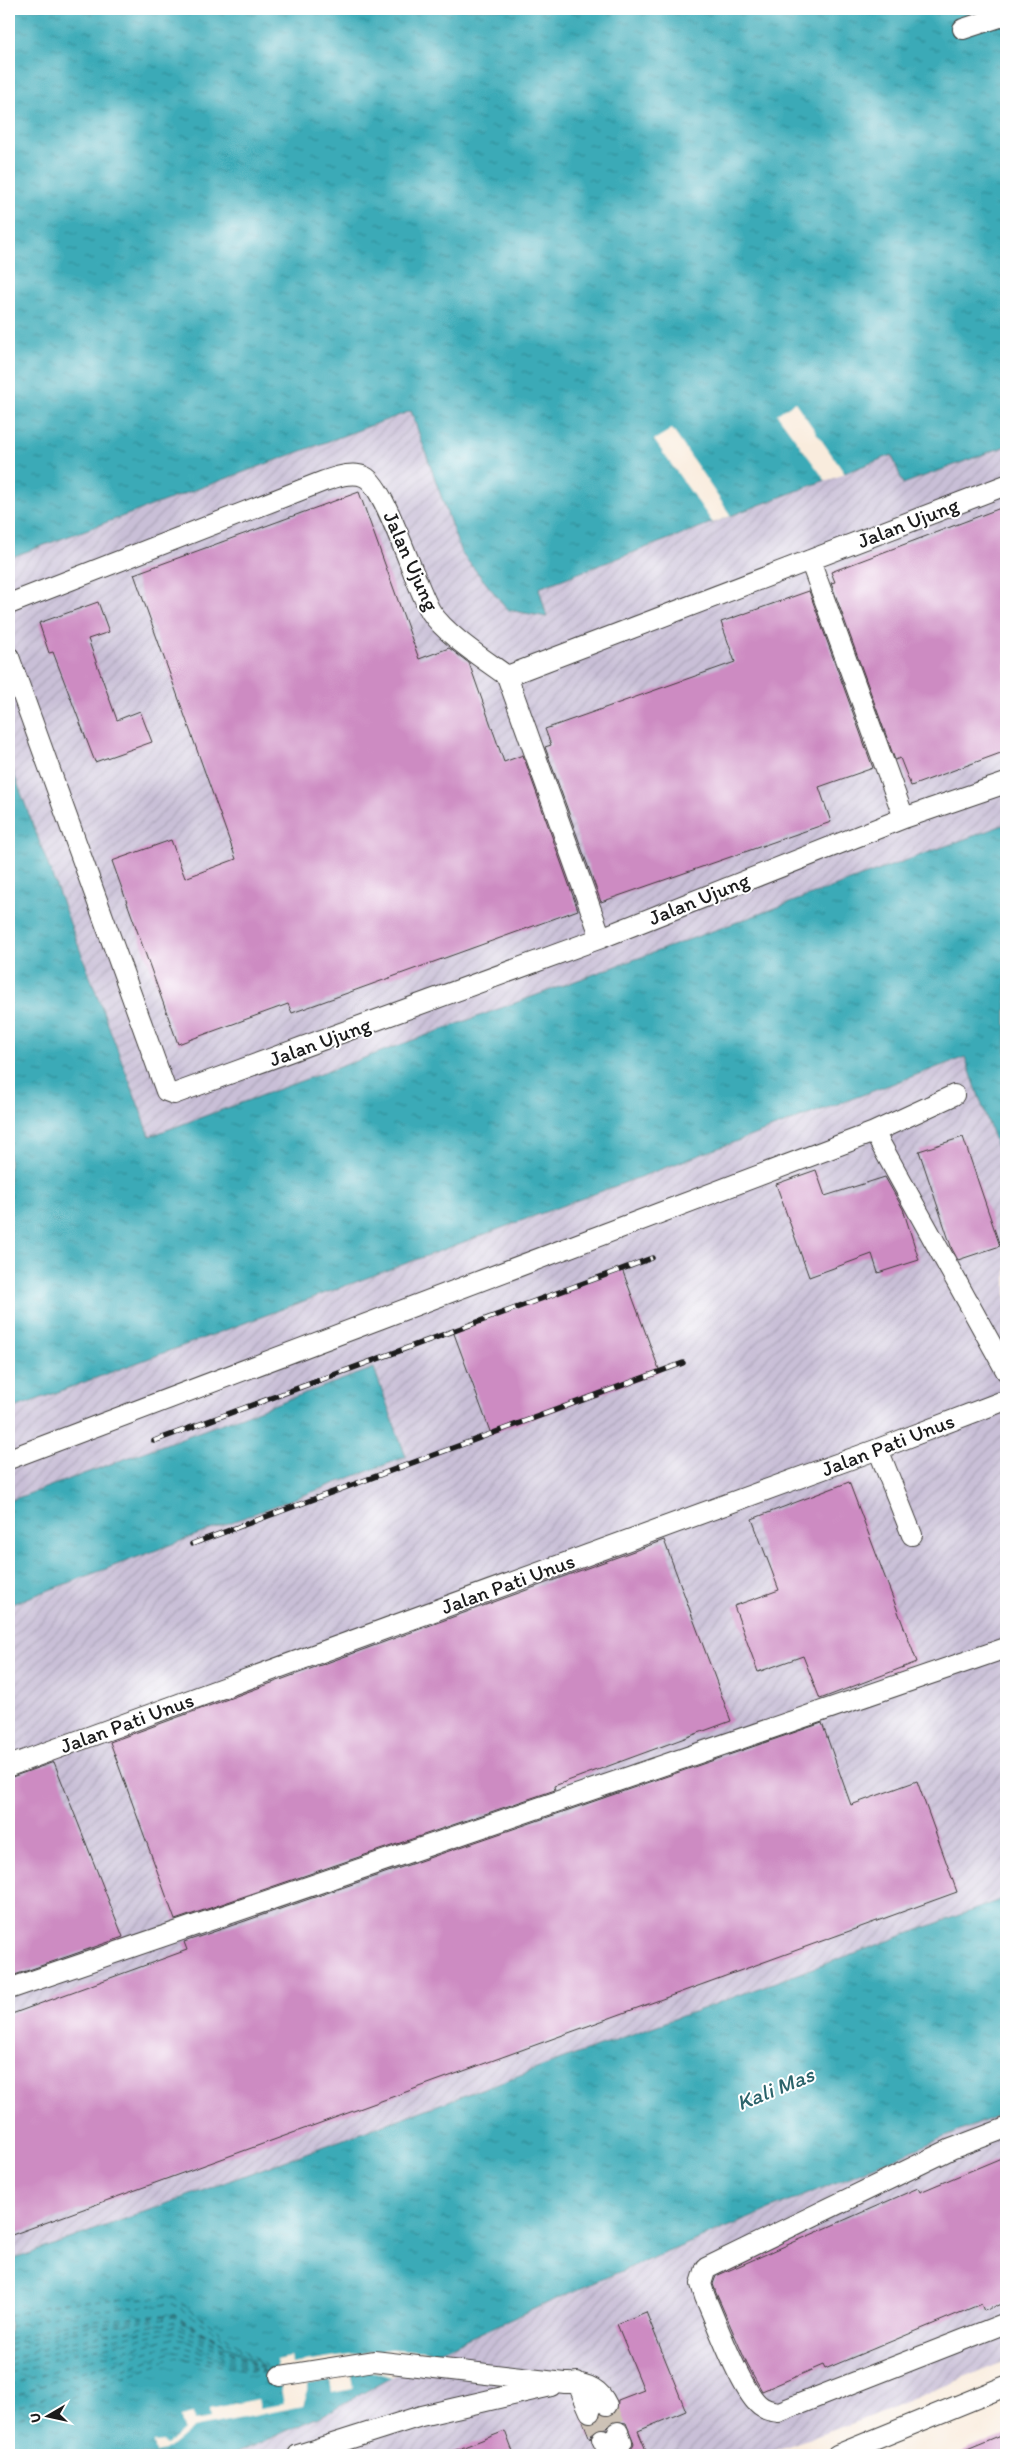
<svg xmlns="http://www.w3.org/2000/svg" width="1015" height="2464" font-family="Itim,sans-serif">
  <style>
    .industrial { fill: url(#industrial-furrows) }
    .water { fill: url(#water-ripples); stroke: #2b636a }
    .pier { fill: #f9ecdd }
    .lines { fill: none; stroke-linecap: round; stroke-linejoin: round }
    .ferry { stroke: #2b636a; stroke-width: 1; stroke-dasharray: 6 5; stroke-linecap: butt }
    .building { fill: #cd8bc2 }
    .minor-tunnel { stroke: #cdc2b6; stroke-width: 20; stroke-dasharray: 20 10; stroke-linecap: butt }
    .minor-casing { stroke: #3d3b39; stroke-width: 22 }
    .minor { stroke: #fff; stroke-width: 20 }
    .rail-casing { stroke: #1c1c1c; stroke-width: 5.5 }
    .rail { stroke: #fff; stroke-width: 4; stroke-dasharray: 11; stroke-linecap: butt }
    .labels { text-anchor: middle; stroke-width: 4; stroke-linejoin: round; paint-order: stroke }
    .street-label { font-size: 21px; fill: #1c1c1c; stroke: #fff }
    .water-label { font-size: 22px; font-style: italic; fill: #2b636a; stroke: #fff }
  </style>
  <defs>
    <pattern id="industrial-furrows" width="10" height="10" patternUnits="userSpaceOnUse" patternTransform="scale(1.25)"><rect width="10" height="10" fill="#c9bfd7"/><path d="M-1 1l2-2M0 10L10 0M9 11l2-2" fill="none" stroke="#aca4b8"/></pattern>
    <pattern id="water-ripples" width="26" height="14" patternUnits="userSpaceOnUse" patternTransform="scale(1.25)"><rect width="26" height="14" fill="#3aaab7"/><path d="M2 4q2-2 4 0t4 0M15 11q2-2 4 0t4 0" fill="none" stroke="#308a94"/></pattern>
  </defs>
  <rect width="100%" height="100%" fill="#fff"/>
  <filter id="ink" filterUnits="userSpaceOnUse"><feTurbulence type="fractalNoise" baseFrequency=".02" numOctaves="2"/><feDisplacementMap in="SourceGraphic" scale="10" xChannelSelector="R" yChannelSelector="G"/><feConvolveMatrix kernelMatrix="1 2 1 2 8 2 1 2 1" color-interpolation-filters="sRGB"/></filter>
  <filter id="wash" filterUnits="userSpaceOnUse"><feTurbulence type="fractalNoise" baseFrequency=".0096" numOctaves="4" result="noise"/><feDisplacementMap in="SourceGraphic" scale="20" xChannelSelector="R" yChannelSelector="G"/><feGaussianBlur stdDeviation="1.12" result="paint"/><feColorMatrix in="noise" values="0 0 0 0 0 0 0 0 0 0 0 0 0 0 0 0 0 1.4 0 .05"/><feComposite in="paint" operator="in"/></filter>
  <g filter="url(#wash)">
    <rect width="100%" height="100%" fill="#f9ecdd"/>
    <path class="industrial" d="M411,411L461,553L547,616L539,588L892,455L903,484L1006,446V824L150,1136L9,761V558Z
      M965,1057L1006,1173V1898L9,2261V1410Z
      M1006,2112V2361L856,2422L762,2455H232L325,2414L437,2352L595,2282Z"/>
    <path class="water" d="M9,9H1006V446L903,484L892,455L539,588L547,617L508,610L461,553L411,411L9,558Z
      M9,761L150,1136L1006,824V1173L965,1057L9,1410Z
      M374,1368L406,1457L9,1605V1501Z
      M1006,1898V2112L595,2282L437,2352L325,2414L232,2455H9V2261Z"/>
    <path class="pier" d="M795,402L845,474L826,481L777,414Z
      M672,429L731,516L713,523L654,440Z
      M391,2349L437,2352L392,2377L377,2372L350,2370L353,2389L332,2393L330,2380L308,2384V2391L303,2406L193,2428L165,2451L156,2453L154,2442L163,2441L165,2446L183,2430L181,2417L194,2414L195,2421L211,2418L210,2409L258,2399L260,2408L284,2404L276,2360L290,2357L292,2364Z"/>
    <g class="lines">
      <path class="ferry" d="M9,2316L62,2302L173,2297L273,2371
        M9,2327L63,2313L173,2304L262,2364
        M9,2340L63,2324L173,2314L273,2372
        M9,2345L65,2329L173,2315L225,2345
        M223,2345L251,2360
        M9,2351L66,2333L173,2317L218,2342
        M9,2359L65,2342L173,2322L268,2370
        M9,2366L67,2348L174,2326L259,2366
        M257,2366L272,2373
        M9,2374L68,2355L174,2331L254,2365
        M9,2386L70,2365L174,2337L265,2371
        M9,2398L71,2375L174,2344L272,2374
        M9,2410L175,2351L267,2373
        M9,2422L175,2357L272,2375"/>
    </g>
    <g id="blocks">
      <path class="building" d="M359,492L419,659L449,648L469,663L504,762L523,755L578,910L292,1013L288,1004L178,1044L112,861L171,840L185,878L236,859L134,574Z
        M1006,506V751L911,786L900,758L895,760L831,583L835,582L831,572Z
        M809,591L873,768L819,787L831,822L601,902L545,747L551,745L545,729L735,662L721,622Z
        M98,602L109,632L88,639L117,720L140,711L152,742L95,762L53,652L49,653L39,623Z
        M963,1137L1000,1246L958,1260L952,1249L919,1151Z
        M816,1170L825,1196L885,1177L903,1209L919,1260L878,1273L872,1254L809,1277L776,1184Z
        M622,1269L660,1372L491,1434L453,1331Z
        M849,1482L917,1662L820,1699L803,1656L758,1672L734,1606L779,1590L752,1519Z
        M664,1540L731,1721L554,1786L555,1790L175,1920L110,1742Z
        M822,1723L851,1805L917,1781L957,1892L9,2236V2015L187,1950L184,1942Z
        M54,1762L123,1937L9,1977V1778Z
        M1006,2156V2302L984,2311L981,2304L825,2369L823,2365L762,2391L747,2364L716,2293L713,2284L716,2276L918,2188L920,2192Z
        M646,2312L686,2411L638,2431L648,2455H622L631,2450L634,2443L626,2423L614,2421L607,2428H597L592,2433L590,2439L583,2421L594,2423L601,2415L612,2416L617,2411L618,2400L644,2390L617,2324Z
        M505,2431L514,2455H446V2454Z
        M1006,2434V2455H955Z"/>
    </g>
  </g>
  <g filter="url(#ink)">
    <use href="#blocks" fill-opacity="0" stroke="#3d3b39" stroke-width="1"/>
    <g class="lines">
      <path class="minor-tunnel" d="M607,2405L618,2432
        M590,2412L602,2439"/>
      <defs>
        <path id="minor" d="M963,29L1006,15
          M9,604L324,481C337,477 353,471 365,477C386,487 415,586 431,612C446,635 485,660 507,676L1006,485
          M9,657L166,1091L174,1094L601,938L904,818L810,560
          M507,676L601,938
          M904,818L1006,783
          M874,1132L954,1095
          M878,1449L912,1535
          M9,1459L874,1132L1006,1371
          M9,1766L878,1449L1006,1400
          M9,1989L1006,1648
          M1006,2128L951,2149L706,2268L701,2284L705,2297C716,2322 740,2387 758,2404C764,2410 771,2411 779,2412L1006,2323
          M280,2376L374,2361L565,2383C584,2382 599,2387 607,2405
          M577,2382L590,2412
          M618,2432L622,2442
          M602,2439L610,2455
          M298,2455L421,2416L551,2386
          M837,2455L1006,2386"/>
      </defs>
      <use href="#minor" class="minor-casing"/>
      <use href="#minor" class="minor"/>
      <defs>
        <path id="rail" d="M154,1441L652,1258
          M192,1544L683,1363"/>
      </defs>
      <use href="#rail" class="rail-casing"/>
      <use href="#rail" class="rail"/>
    </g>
  </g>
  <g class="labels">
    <g class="street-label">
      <text transform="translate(908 523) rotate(-21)" y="7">Jalan Ujung</text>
      <text transform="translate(411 561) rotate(66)" y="7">Jalan Ujung</text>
      <text transform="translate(699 899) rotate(-22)" y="7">Jalan Ujung</text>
      <text transform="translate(320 1042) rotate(-20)" y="7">Jalan Ujung</text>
      <text transform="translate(888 1445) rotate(-21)" y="7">Jalan Pati Unus</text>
      <text transform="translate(508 1584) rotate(-20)" y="7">Jalan Pati Unus</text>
      <text transform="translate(127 1723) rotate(-20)" y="7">Jalan Pati Unus</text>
    </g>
    <g class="water-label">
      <text transform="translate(775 2088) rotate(-22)" y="8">Kali Mas</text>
    </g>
  </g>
  <rect width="1015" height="2464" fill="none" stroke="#fff" stroke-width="30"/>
  <g transform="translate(48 2416) rotate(261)" stroke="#ffffff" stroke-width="4" paint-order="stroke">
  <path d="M0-4L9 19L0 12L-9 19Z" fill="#1c1c1c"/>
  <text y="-8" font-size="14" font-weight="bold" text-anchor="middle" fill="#1c1c1c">U</text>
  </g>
</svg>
